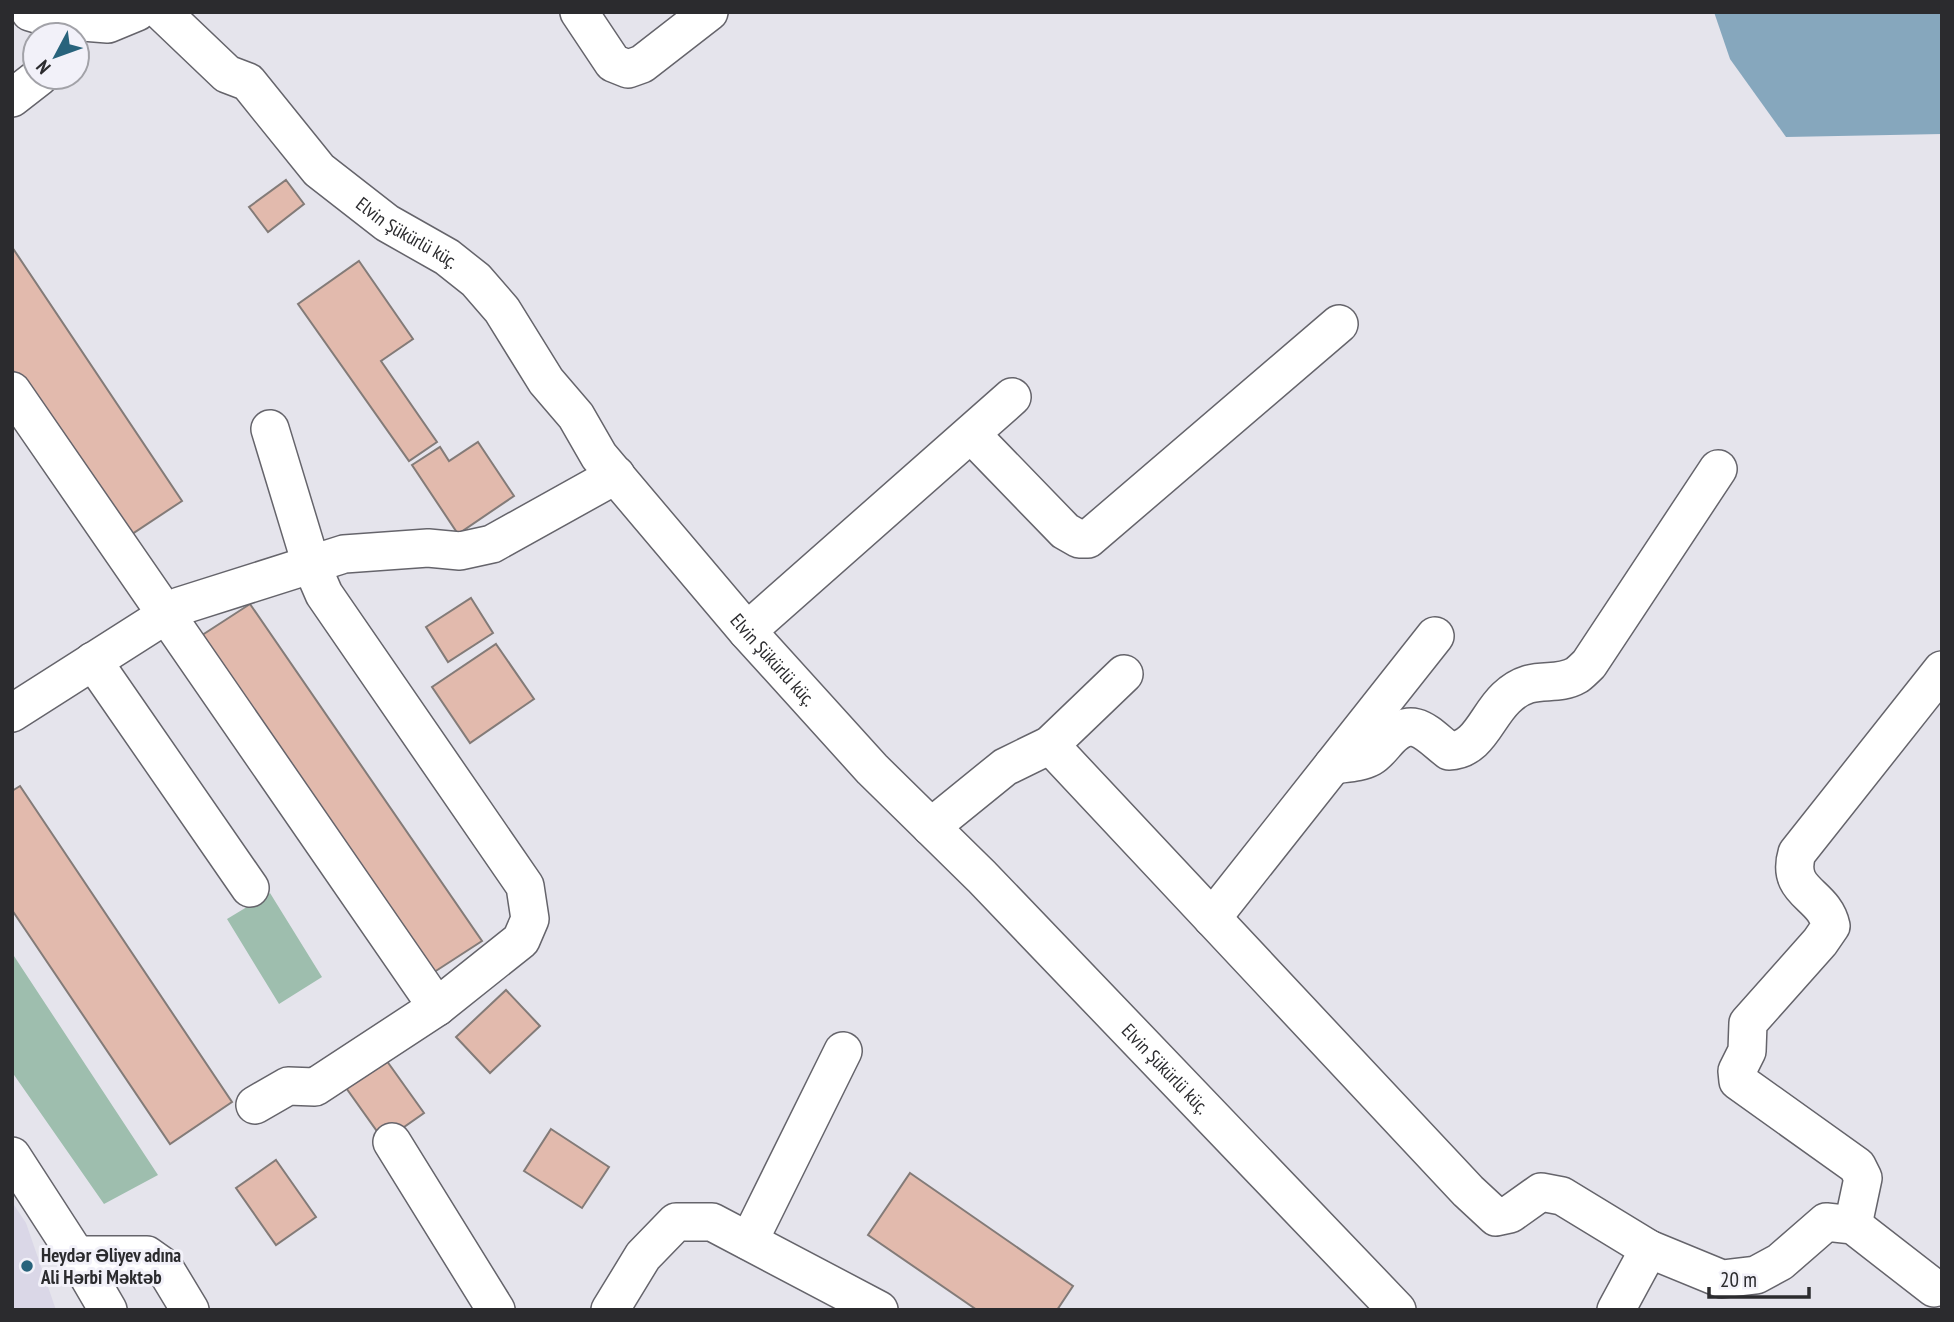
<svg xmlns="http://www.w3.org/2000/svg" width="1954" height="1322" font-family="'PT Sans Narrow',sans-serif">
  <style>
    .built { fill: #dad7e7 }
    .green { fill: #9ebeae }
    .water { fill: #86a7bd }
    .building { fill: #e2baad; stroke: #837b78; stroke-width: 2 }
    .lines { fill: none; stroke-linecap: round; stroke-linejoin: round }
    .minor-casing { stroke: #65646b; stroke-width: 40 }
    .minor { stroke: #fff; stroke-width: 37 }
    .poi-dot { fill: #28637c; stroke: #f2f1f9; stroke-width: 2.5 }
    .labels { text-anchor: middle; stroke-width: 6; stroke-linejoin: round; paint-order: stroke }
    .street-label { font-size: 19px; fill: #2b2b2e; stroke: #f2f1f9 }
    .poi-label { font-size: 19px; font-weight: bold; fill: #2b2b2e; stroke: #f2f1f9; text-anchor: start }
  </style>
  <rect width="100%" height="100%" fill="#e5e4ec"/>
  <path class="built" d="M12,1202L26,1223L56,1310H12Z"/>
  <path class="green" d="M270,893L322,977L279,1004L227,919Z
    M12,953L158,1175L104,1204L12,1072Z"/>
  <path class="water" d="M1714,12H1942V134L1786,137L1730,59Z"/>
  <path class="building" d="M286,180L304,204L268,232L249,207Z
    M12,247L182,501L126,538L12,369Z
    M359,261L413,339L381,361L437,442L409,461L298,304Z
    M478,442L514,496L458,534L412,465L440,447L449,461Z
    M471,598L493,633L448,662L426,627Z
    M250,604L482,941L425,978L193,641Z
    M496,644L534,699L470,743L432,687Z
    M20,786L232,1102L170,1144L12,910V791Z
    M506,990L540,1026L490,1073L456,1037Z
    M384,1057L424,1113L384,1141L344,1085Z
    M551,1129L609,1167L582,1208L524,1171Z
    M276,1160L316,1217L276,1245L236,1188Z
    M910,1173L1073,1286L1057,1310H977L868,1235Z"/>
  <g class="lines">
    <defs>
      <g id="minor">
        <path d="M30,12L57,20L108,24L137,12"/>
        <path id="s1" d="M162,12L227,74L248,82L319,170L387,223L447,257L476,280L502,310L546,381L576,416L599,456L747,631L872,769L982,877L1397,1310"/>
        <path d="M579,12L613,63L628,69L642,64L709,12"/>
        <path d="M12,98L39,77"/>
        <path d="M12,391L437,1007"/>
        <path d="M971,434L1065,531L1079,539H1088L1339,324"/>
        <path d="M747,631L1012,397"/>
        <path d="M93,661L250,888"/>
        <path d="M12,713L180,606L344,554L428,548L460,551L492,544L616,475"/>
        <path d="M1050,745L1468,1191L1496,1217L1510,1214L1541,1192L1562,1196L1649,1249L1722,1279L1756,1275L1780,1262L1826,1222L1853,1225L1934,1288"/>
        <path d="M1333,765C1346,763 1360,763 1371,757C1378,753 1384,744 1390,738C1414,714 1428,735 1449,751C1479,750 1486,717 1506,698C1533,672 1553,689 1577,675C1581,672 1585,668 1589,664L1718,469"/>
        <path d="M931,827L1005,767L1050,745L1124,674"/>
        <path d="M1212,918L1435,636"/>
        <path d="M255,1105L288,1086L315,1087L437,1007L521,940L530,919L525,886L324,594L311,564L270,429"/>
        <path d="M392,1142L496,1310"/>
        <path d="M12,1156L76,1255L108,1310"/>
        <path d="M1853,1225L1863,1178L1857,1166L1738,1081L1737,1071L1747,1051L1748,1023L1820,942L1831,926C1824,893 1785,893 1797,853L1942,670"/>
        <path d="M749,1241L843,1051"/>
        <path d="M76,1255H147L164,1267L190,1310"/>
        <path d="M610,1310L643,1256L676,1222H712L879,1310"/>
        <path d="M1616,1310L1649,1249"/>
      </g>
    </defs>
    <use href="#minor" class="minor-casing"/>
    <use href="#minor" class="minor"/>
  </g>
  <circle class="poi-dot" cx="27" cy="1266" r="7"/>
  <g class="labels">
    <g class="street-label">
      <text dy="7" stroke="none"><textPath href="#s1" startOffset="334">Elvin Şükürlü küç.</textPath></text>
      <text dy="7" stroke="none"><textPath href="#s1" startOffset="901">Elvin Şükürlü küç.</textPath></text>
      <text dy="7" stroke="none"><textPath href="#s1" startOffset="1468">Elvin Şükürlü küç.</textPath></text>
    </g>
    <g class="poi-label">
      <text x="41" y="1262">Heydər Əliyev adına<tspan x="41" dy="22">Ali Hərbi Məktəb</tspan></text>
    </g>
  </g>
  <rect width="1954" height="1322" fill="none" stroke="#2b2b2e" stroke-width="28"/>
  <g transform="translate(56 56) rotate(229)"><circle r="33" fill="#f2f1f9" stroke="#a2a2a8" stroke-width="2"/>
  <path d="M0-5L12 26L0 18L-12 26Z" fill="#28637c"/>
  <text y="-10" font-size="19" font-weight="bold" text-anchor="middle" fill="#2b2b2e">N</text>
  </g>
  <path d="M1709 1287v10h100v-10" fill="none" stroke="#2b2b2e" stroke-width="3.5"/>
  <text x="1720" y="1287" font-size="21" fill="#2b2b2e" stroke="#f2f1f9" stroke-width="5" paint-order="stroke">20 m</text>
</svg>
